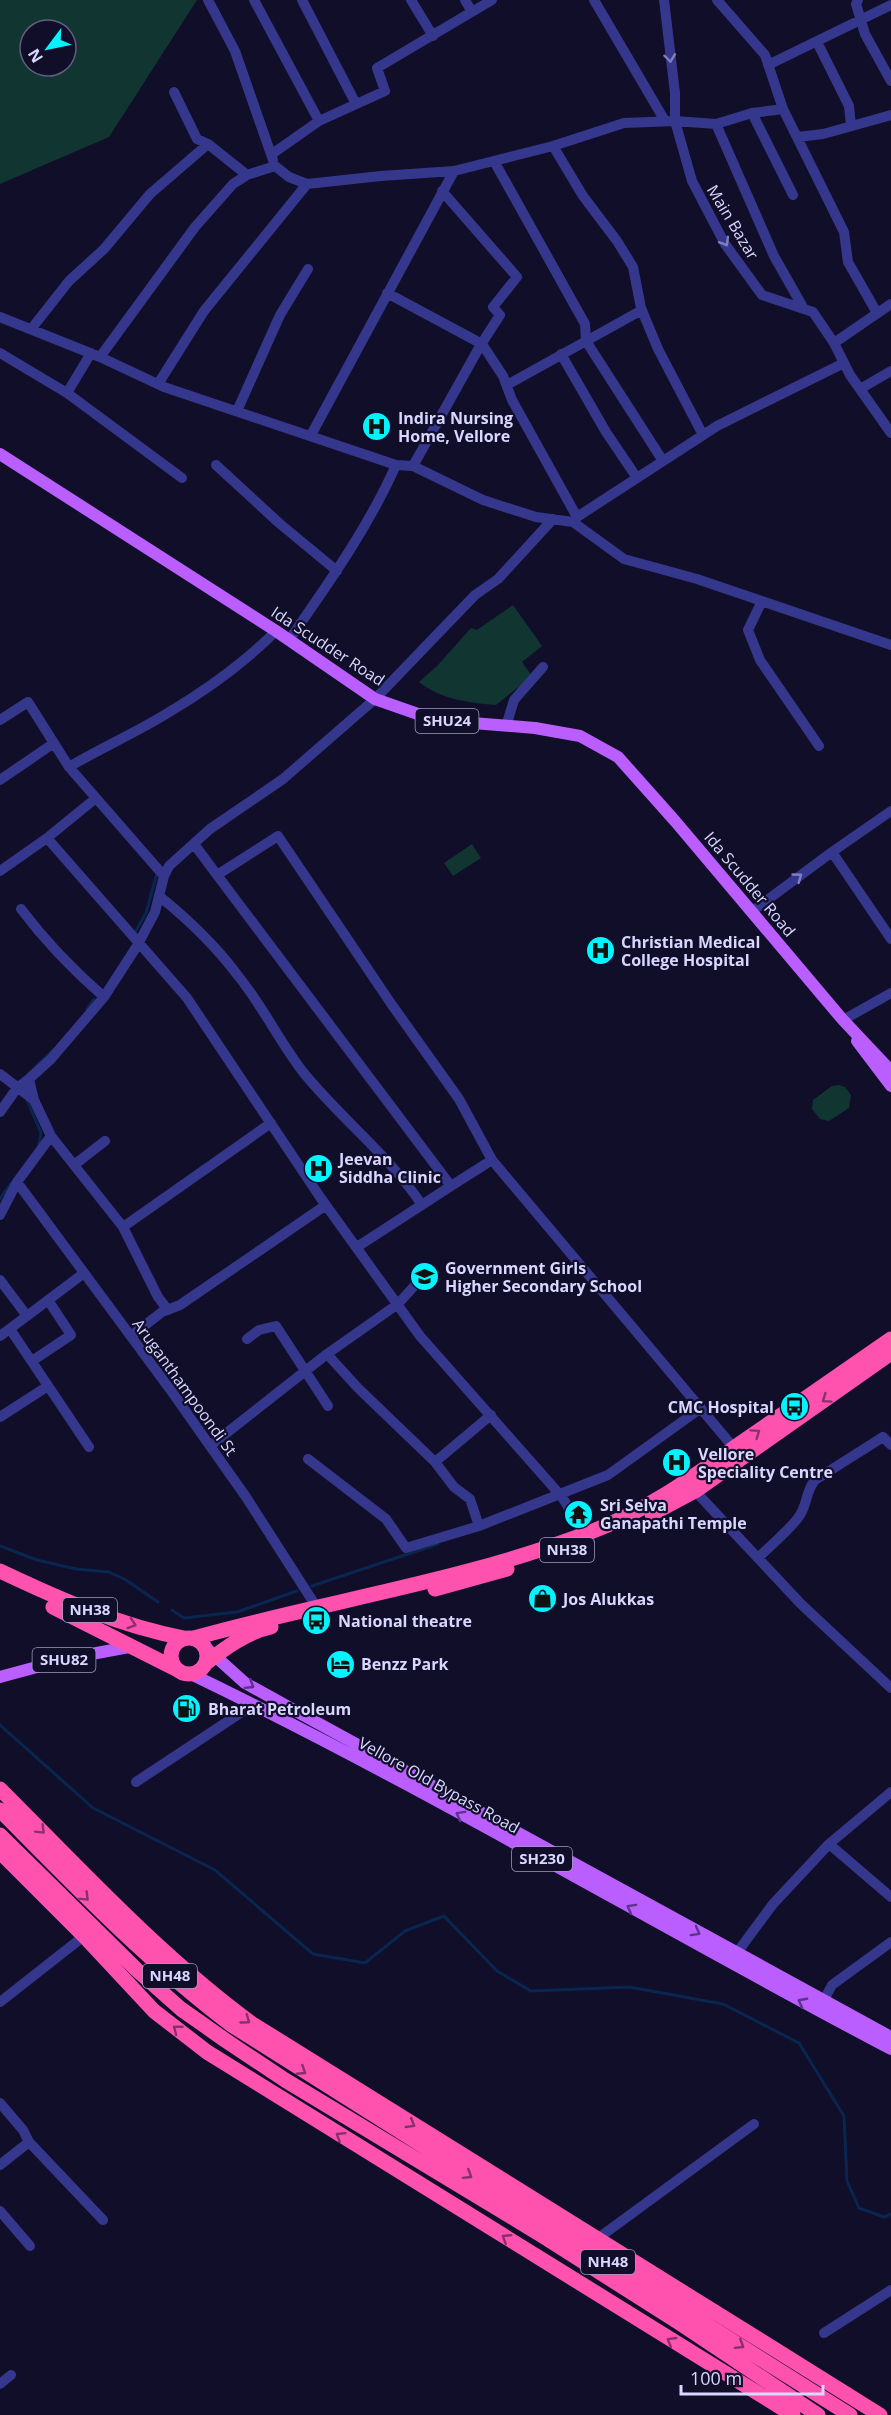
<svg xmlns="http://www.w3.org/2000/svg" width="891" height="2415" font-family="'Open Sans',sans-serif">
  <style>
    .green { fill: #113531; fill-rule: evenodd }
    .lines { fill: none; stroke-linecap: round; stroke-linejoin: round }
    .stream { stroke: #08264f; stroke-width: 3 }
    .minor { stroke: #35378d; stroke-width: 10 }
    .major { stroke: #ba5eff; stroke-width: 12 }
    .highway { stroke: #ff52af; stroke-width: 15 }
    .oneway { stroke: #7f7fc0 }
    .oneway2 { stroke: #88306c }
    .oneway3 { stroke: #5d328a }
    .labels { text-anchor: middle; stroke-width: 4.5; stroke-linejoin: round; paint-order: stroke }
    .shield { fill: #110e2a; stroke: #9d9bbf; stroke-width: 1.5 }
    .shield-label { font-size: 15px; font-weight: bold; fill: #d9d7ff }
    .street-label { font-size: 16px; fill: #d9d7ff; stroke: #110e2a }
    .poi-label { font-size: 16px; font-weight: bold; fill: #d9d7ff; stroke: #110e2a; text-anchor: start }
  </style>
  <rect width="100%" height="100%" fill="#110e2a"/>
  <path class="green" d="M0,0H197L109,137L0,184ZM30,30H66V66H30Z
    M513,605L542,646L522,662L532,676L496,705C469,703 440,699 419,682L438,665L471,628L477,630Z
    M472,844L481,858L453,876L444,863Z
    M839,1085L845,1087L851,1095L849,1108L829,1121L820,1119L812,1109L813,1100L832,1086Z"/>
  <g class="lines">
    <path class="stream" d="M134,934L146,913L157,873
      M87,1009L94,999
      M23,1079L54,1049
      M27,1100L41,1133L39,1145
      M0,1199L11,1183
      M0,1546L37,1560L76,1569L109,1572L126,1580L158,1602
      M312,1586L438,1544
      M172,1610L184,1618L237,1612L297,1591
      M0,1725L93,1808L215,1870L313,1954L365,1963L405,1931L444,1916L497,1971L531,1991L629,1987L723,2004L799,2043L844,2116L847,2181L859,2208L884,2217L891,2214"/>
    <path class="minor" d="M208,0L235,51L273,160
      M254,0L319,121
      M302,0L356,104
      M411,0L433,36
      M465,0L472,12
      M594,0L665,121
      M664,0L675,93V121L692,181L725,244L762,295L813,312L834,343L850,375L891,433
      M717,0L765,55L783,109L844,232L848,262L877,313
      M858,0L856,4L865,34L891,81
      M817,42L849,106L851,126
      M768,65L891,5
      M174,92L197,139L208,144
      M752,113L793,195
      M716,124L774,256L804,309
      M798,137L823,134L891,115
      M553,146L624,123L675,121L716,124L752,113L783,109
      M272,154L319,121L385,91L377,68L492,0
      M494,161L585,324L586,341L663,461
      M387,293L482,344L503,376L512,400L577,517
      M0,317L100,357L164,387L396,465L413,466L483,500L536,517L573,522L624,559L697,579L891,645
      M32,328L69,281L104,249L150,194L208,144L247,175
      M834,343L891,304
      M0,353L67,393L182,478
      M561,354L606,432L637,478
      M100,357L195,227L233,184L247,175L275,166L289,177L307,184
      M158,384L204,311L307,184L381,176L454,171
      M507,385L642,310
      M860,389L891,371
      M67,393L91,353
      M237,411L280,315L308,269
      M311,435L454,171L553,146L583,196L617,241L633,267L641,308L658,349L703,435
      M216,465L279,523L337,571
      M413,466L480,346L500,315L493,307L517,277L442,191
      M573,522L577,517L717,426L844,363
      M762,601L748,630L760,660L819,746
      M289,640C328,584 368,528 396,465
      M0,720L28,702L69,767C101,748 135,733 166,714C205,691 243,664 276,631
      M506,726L514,700L543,667
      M69,767L164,876
      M0,780L54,743
      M47,838L187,998L320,1197L420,1336L562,1497L590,1542
      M194,844L217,875L278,836L392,1005L459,1099L492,1160L734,1448
      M832,852L891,811
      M0,871L47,838L96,798
      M217,875L451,1186L492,1160
      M159,896C189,920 216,946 239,977C263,1007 280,1042 303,1072C341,1119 388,1154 422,1205
      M21,909C46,942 73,970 104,997
      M751,912L832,852L891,939
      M843,1020L891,993
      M0,1074L34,1100
      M0,1112L17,1088L29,1079
      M51,1136L123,1227L271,1123
      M74,1165L105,1141
      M17,1182L172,1392L246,1497L321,1614
      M0,1215L17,1182L51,1136L34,1100L29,1079L51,1059L104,997L137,946L155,912L164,876L169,866L210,829L283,779L375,699L475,595L498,579L553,519
      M123,1227L158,1297L168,1310
      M357,1247L451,1186
      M0,1280L27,1316L84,1273
      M10,1329L89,1447
      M0,1336L27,1316
      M131,1336L162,1312L180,1305L326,1205
      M247,1339L259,1330L276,1326L328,1406
      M327,1354L358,1388L435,1462
      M32,1361L71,1335L48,1300
      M0,1417L48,1386
      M210,1446L327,1354L398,1304L425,1274
      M308,1459L386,1519L406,1548L479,1526L608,1475L701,1408
      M695,1491L801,1604L891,1688
      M479,1526L470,1499L454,1487L435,1462L491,1415
      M758,1558C771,1545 787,1532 798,1518C808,1505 805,1492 815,1480L883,1437L891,1445
      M136,1782L254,1704
      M829,1844L891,1897
      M736,1954L773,1904L829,1844L891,1792
      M825,1998L832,1985L891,1942
      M0,2002L84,1936
      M0,2103L23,2130L29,2142L103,2220
      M0,2165L29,2142
      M0,2211L30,2246
      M597,2239L754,2124
      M824,2333L891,2290
      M0,2384L11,2375"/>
    <path class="major" d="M0,454L276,631L375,699L435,720L535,728L580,736L618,757L675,821L843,1020L891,1071
      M857,1041L891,1086
      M205,1647L245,1683L294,1710L891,2037
      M191,1674C429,1789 657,1926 891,2049
      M0,1677L70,1658L129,1647"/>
    <path class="highway" d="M652,1514L695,1491L891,1353
      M0,1571C59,1599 120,1626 184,1638
      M435,1589L507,1569
      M53,1607L176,1669
      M171 1656a18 18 0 1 1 36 0a18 18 0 1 1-36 0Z
      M194,1638C326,1601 465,1581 593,1531C648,1510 694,1476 741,1443C791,1408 841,1374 891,1339
      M206,1663C225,1648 247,1632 271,1627
      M0,1789C81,1870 159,1955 251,2023L880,2415
      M0,1810C75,1886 148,1962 233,2026L850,2415
      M0,1835L137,1970L181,2009L225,2040L285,2080L538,2233L678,2322L818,2415
      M0,1852L84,1936L154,2011L207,2052L793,2415"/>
  </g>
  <defs><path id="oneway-chevron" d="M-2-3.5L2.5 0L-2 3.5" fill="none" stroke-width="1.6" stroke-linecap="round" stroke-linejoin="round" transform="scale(1.5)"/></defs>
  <g class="oneway">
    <use href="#oneway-chevron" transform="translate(670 58) rotate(83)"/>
    <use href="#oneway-chevron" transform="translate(725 242) rotate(59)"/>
    <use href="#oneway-chevron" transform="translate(798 877) rotate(-36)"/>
  </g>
  <g class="oneway2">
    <use href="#oneway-chevron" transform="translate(826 1399) rotate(145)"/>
    <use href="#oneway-chevron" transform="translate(756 1433) rotate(-35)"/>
    <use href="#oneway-chevron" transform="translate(132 1624) rotate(18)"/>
    <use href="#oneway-chevron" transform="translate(41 1830) rotate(45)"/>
    <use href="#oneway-chevron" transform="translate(85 1897) rotate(45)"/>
    <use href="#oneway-chevron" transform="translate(246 2020) rotate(36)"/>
    <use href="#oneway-chevron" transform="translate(177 2029) rotate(-142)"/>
    <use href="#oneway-chevron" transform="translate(302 2071) rotate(33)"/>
    <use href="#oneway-chevron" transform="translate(411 2124) rotate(31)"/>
    <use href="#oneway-chevron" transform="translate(340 2136) rotate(-148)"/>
    <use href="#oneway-chevron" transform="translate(468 2175) rotate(32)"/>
    <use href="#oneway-chevron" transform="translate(506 2238) rotate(-148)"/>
    <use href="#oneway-chevron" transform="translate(671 2341) rotate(-149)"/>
    <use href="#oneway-chevron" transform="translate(740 2345) rotate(32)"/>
  </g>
  <g class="oneway3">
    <use href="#oneway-chevron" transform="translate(250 1685) rotate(32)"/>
    <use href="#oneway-chevron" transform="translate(460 1815) rotate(-151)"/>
    <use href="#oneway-chevron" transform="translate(631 1908) rotate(-151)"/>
    <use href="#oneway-chevron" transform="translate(696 1932) rotate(29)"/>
    <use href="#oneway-chevron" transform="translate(802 2002) rotate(-152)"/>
  </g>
  <defs>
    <symbol id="hospital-disc" viewBox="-11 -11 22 22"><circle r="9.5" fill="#03f4ff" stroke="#110e2a"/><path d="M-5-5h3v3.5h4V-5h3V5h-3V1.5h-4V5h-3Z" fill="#111"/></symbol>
    <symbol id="school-disc" viewBox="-11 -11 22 22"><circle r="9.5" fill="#03f4ff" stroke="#110e2a"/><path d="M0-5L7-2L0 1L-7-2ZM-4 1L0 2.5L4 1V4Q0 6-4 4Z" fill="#111"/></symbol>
    <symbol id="bus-disc" viewBox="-11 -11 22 22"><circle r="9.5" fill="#03f4ff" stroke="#110e2a"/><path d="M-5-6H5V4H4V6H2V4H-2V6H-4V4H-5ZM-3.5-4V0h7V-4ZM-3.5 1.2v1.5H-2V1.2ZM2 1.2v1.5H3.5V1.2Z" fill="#111"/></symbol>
    <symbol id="temple-disc" viewBox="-11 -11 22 22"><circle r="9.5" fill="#03f4ff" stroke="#110e2a"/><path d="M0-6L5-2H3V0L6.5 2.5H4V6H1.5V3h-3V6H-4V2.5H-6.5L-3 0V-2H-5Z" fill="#111"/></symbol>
    <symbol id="shop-disc" viewBox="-11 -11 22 22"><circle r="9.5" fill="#03f4ff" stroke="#110e2a"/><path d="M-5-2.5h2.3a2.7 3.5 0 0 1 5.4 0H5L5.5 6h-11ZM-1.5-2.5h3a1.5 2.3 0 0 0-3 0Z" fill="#111"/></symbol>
    <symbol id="hotel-disc" viewBox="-11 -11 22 22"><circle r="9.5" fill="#03f4ff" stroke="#110e2a"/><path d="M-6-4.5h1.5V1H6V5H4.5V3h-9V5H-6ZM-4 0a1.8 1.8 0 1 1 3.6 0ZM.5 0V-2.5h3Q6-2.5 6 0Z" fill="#111"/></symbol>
    <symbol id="fuel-disc" viewBox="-11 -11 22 22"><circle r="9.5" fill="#03f4ff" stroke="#110e2a"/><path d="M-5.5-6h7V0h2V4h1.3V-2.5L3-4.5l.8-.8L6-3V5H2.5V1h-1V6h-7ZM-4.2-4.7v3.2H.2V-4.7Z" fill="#111"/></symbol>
  </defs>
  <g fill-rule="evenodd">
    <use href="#hospital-disc" x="360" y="410" width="33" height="33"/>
    <use href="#hospital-disc" x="584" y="934" width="33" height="33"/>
    <use href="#hospital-disc" x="302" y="1152" width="33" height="33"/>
    <use href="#school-disc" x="408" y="1260" width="33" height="33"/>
    <use href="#bus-disc" x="778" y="1390" width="33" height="33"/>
    <use href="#hospital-disc" x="660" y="1446" width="33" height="33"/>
    <use href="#temple-disc" x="562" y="1498" width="33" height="33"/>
    <use href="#shop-disc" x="526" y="1582" width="33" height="33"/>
    <use href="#bus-disc" x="300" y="1604" width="33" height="33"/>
    <use href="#hotel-disc" x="324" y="1648" width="33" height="33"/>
    <use href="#fuel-disc" x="170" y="1692" width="33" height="33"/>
  </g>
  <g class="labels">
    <g class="shield">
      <rect x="415.5" y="709" width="63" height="24" rx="4.5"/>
      <rect x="540" y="1538" width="54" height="24" rx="4.5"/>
      <rect x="63" y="1598" width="54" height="24" rx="4.5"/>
      <rect x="32.5" y="1648" width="63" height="24" rx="4.5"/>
      <rect x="512" y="1847" width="60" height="24" rx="4.5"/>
      <rect x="143" y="1964" width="54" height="24" rx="4.5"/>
      <rect x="581" y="2250" width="54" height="24" rx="4.5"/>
    </g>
    <g class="shield-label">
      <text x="447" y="726">SHU24</text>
      <text x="567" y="1555">NH38</text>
      <text x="90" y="1615">NH38</text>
      <text x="64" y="1665">SHU82</text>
      <text x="542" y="1864">SH230</text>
      <text x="170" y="1981">NH48</text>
      <text x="608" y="2267">NH48</text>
    </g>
    <g class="street-label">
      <text transform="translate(733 222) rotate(59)" y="6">Main Bazar</text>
      <text transform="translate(328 646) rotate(33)" y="6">Ida Scudder Road</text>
      <text transform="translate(750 884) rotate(50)" y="6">Ida Scudder Road</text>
      <text transform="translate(185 1387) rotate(54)" y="6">Aruganthampoondi St</text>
      <text transform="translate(439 1785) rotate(29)" y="6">Vellore Old Bypass Road</text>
    </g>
    <g class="poi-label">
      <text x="398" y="424">Indira Nursing<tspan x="398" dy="18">Home, Vellore</tspan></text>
      <text x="621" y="948">Christian Medical<tspan x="621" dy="18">College Hospital</tspan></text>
      <text x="339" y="1165">Jeevan<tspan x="339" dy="18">Siddha Clinic</tspan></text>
      <text x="445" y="1274">Government Girls<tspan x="445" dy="18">Higher Secondary School</tspan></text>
      <text x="774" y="1413" text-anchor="end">CMC Hospital</text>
      <text x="698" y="1460">Vellore<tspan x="698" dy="18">Speciality Centre</tspan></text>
      <text x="600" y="1511">Sri Selva<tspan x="600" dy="18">Ganapathi Temple</tspan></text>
      <text x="563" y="1605">Jos Alukkas</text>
      <text x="338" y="1627">National theatre</text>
      <text x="361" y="1670">Benzz Park</text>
      <text x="208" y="1715">Bharat Petroleum</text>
    </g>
  </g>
  <g transform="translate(48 48) rotate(238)"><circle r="28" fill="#110e2a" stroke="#615e7f" stroke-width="1.5"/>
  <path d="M0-4.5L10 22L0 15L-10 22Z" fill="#03f4ff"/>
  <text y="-9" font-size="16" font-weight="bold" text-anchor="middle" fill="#d9d7ff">N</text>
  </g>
  <path d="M681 2385v9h142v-9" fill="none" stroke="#d9d7ff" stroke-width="3"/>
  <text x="690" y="2385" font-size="18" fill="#d9d7ff" stroke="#110e2a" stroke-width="4.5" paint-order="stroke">100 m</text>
</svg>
